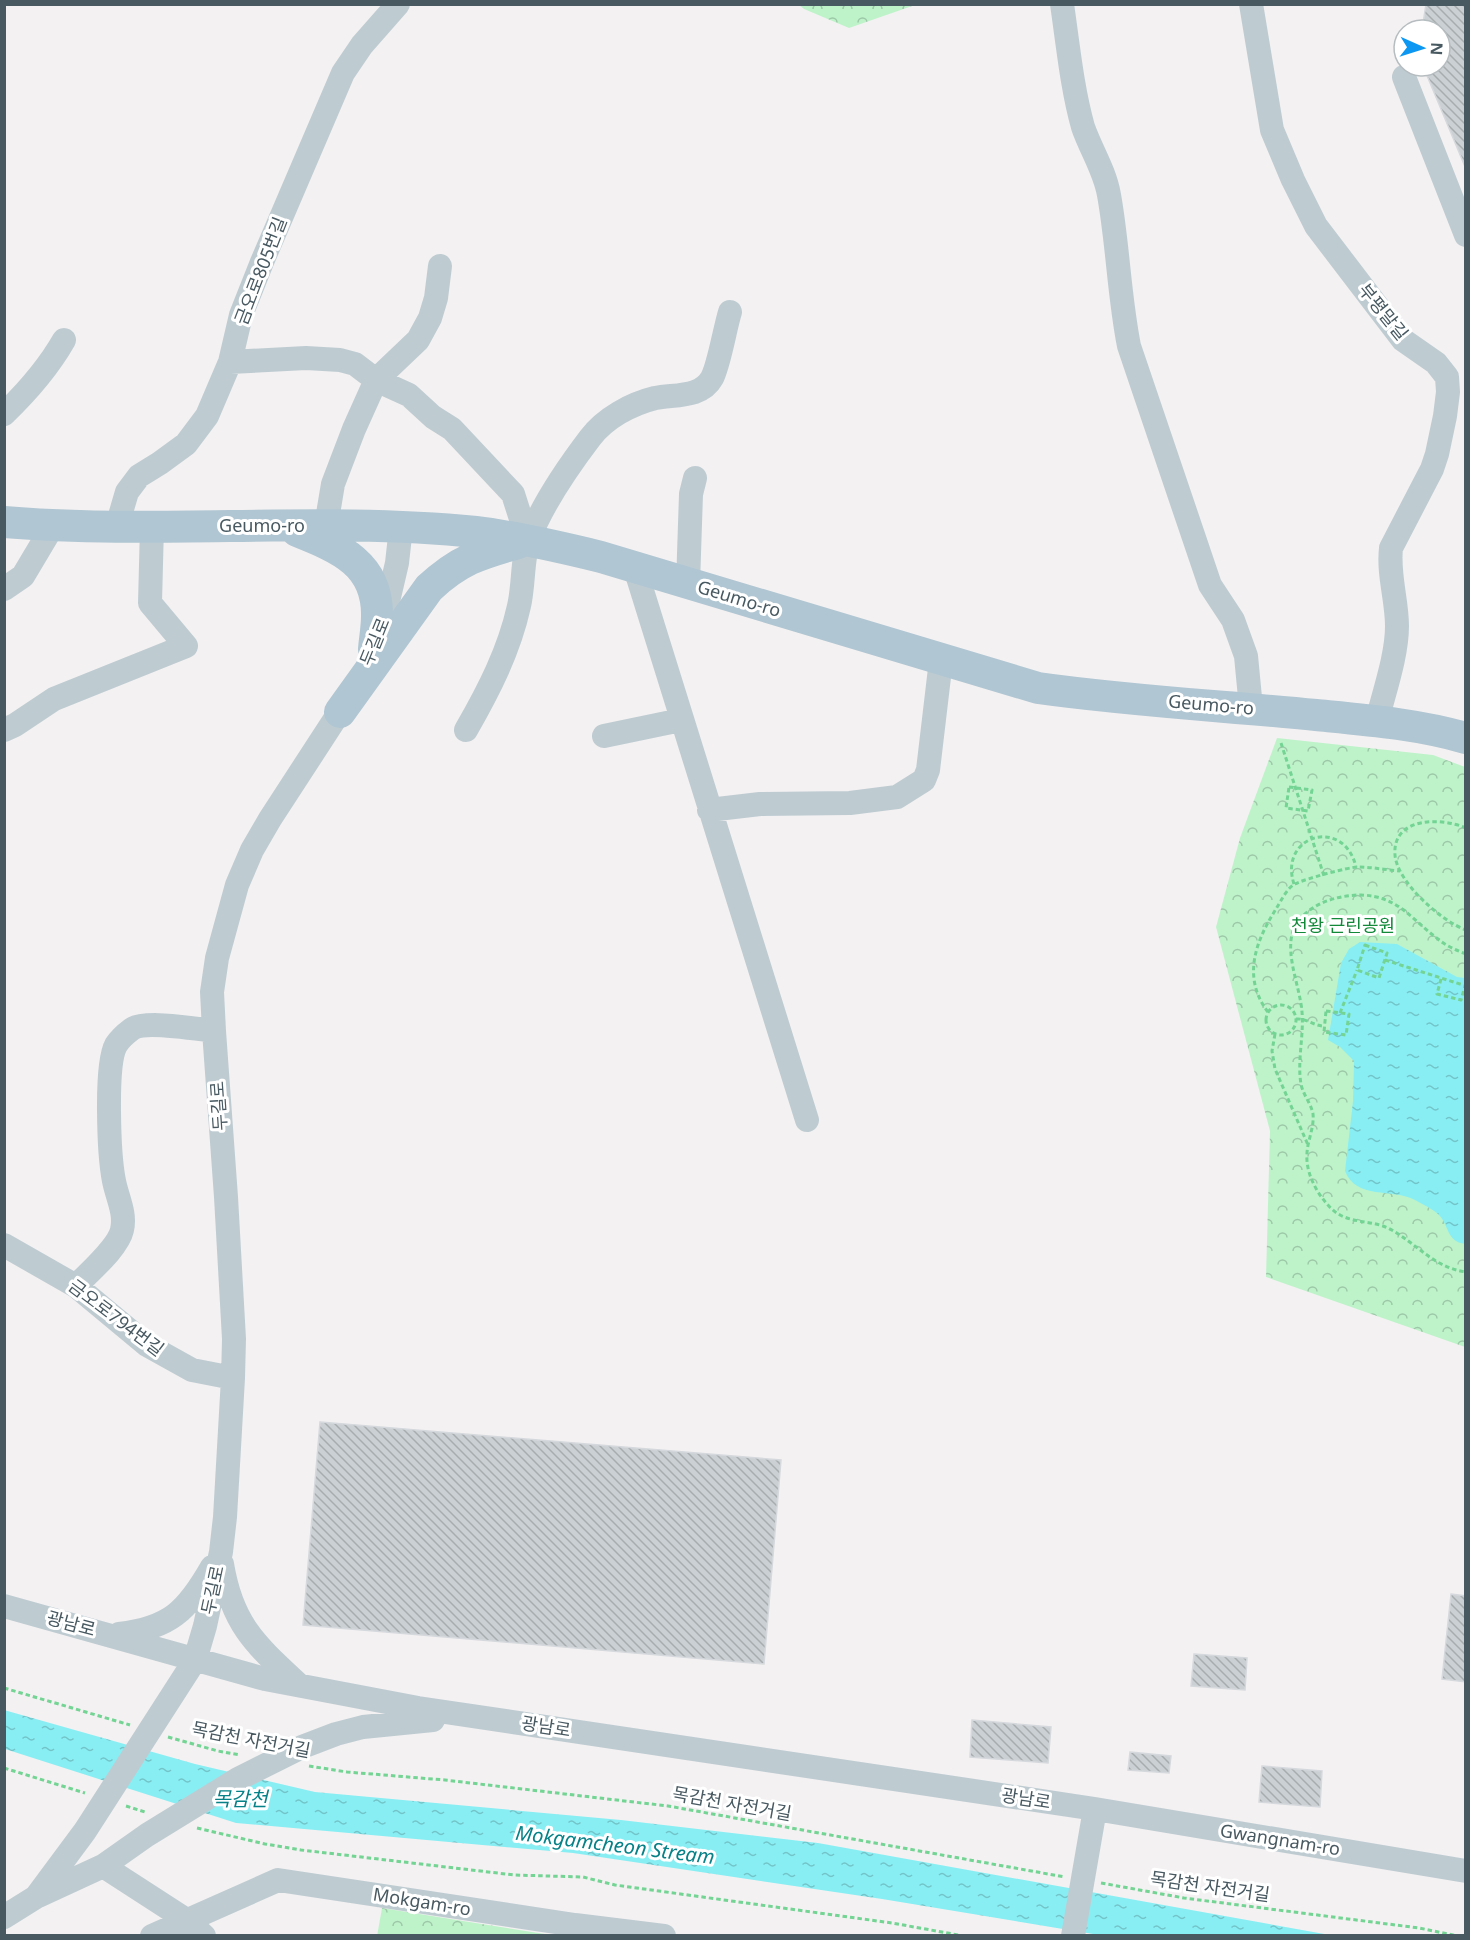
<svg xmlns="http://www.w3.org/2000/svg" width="1470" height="1940" font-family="'Noto Sans','Noto Sans KR',sans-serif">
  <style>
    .forest { fill: url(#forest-crowns) }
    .water { fill: url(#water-ripples) }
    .building { fill: url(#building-back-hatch); stroke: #d5d9dd; stroke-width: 1.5 }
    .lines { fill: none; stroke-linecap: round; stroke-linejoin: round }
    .path { stroke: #73d494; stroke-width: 3; stroke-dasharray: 4.5 3; stroke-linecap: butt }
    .minor { stroke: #beccd2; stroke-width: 24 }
    .major { stroke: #b0c6d2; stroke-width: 32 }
    .labels { text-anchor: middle; stroke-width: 6; stroke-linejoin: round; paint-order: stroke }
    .street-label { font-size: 18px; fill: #485961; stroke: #fff }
    .park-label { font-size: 18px; fill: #118939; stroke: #fff }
    .water-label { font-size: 20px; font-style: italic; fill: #068187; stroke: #fff }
  </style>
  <defs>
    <pattern id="forest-crowns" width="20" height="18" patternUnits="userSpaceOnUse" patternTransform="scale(1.5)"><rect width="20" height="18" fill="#bef3ca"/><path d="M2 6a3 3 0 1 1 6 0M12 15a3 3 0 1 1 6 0" fill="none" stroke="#9cc8a7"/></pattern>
    <pattern id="water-ripples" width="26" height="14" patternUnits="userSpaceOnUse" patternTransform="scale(1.5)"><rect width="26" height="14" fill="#89eef3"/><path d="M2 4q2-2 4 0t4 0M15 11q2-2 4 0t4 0" fill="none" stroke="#72c4c8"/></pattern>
    <pattern id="building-back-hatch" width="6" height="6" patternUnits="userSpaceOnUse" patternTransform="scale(1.5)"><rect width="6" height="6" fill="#cbd0d4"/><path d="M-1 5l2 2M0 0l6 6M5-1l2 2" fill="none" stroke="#a7acaf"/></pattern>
  </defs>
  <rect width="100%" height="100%" fill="#f4f1f2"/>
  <path class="forest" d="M799,5L915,4V5L849,28L804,9Z
    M1277,738L1433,755L1465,767V1347L1266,1277L1270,1131L1216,927L1240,838Z
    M382,1908L551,1935L377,1936Z"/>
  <path class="water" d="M1360,942L1397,944L1457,977L1465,978V1244C1446,1241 1450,1227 1439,1215C1433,1209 1422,1204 1415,1200C1392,1188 1356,1200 1345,1171L1353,1101L1354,1061L1340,1047L1328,1040L1341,963L1349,949Z
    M4,1710L195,1764L315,1792L621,1820L818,1843L1330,1935H1099L882,1899L573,1853L236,1823L5,1749Z"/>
  <path class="building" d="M1426,4H1466V169L1423,66H1440V30H1422Z
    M320,1422L781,1460L764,1664L303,1625Z
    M1451,1594L1466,1596V1682L1442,1679Z
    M1194,1654L1247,1658L1245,1690L1191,1686Z
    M972,1720L1051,1727L1048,1763L970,1757Z
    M1130,1752L1171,1756L1169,1773L1128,1770Z
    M1262,1766L1322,1771L1320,1807L1259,1802Z"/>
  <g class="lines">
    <path class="path" d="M1281,743L1324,876
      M1289,787L1312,790L1308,811L1286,808Z
      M1466,828C1441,817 1392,817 1395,855C1397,882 1441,921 1466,930
      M1294,884C1278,835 1344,816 1356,867
      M1365,945L1387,953L1379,978L1357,970Z
      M1466,954C1456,950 1446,946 1438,939C1411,919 1398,896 1361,895C1336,895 1303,905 1293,931C1285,955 1300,987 1302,1012C1304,1036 1297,1061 1301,1084C1303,1095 1311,1103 1313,1114C1314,1123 1311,1132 1309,1141C1304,1160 1308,1175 1318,1192C1324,1201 1331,1210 1340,1215C1355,1223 1373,1221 1388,1228C1417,1243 1432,1267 1466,1272
      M1385,960L1466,986
      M1441,979L1437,994L1461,1000L1465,986
      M1266 1020a15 15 0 1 1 30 0a15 15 0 1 1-30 0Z
      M1326,1011L1349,1014L1346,1035L1324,1032Z
      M1268,1012C1242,978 1255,942 1276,909C1281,901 1287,888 1295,884C1304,879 1349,867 1358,867C1372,867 1386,870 1400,871
      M1340,1013L1357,970
      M1296,1019C1306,1018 1314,1026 1324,1026
      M1275,1034L1272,1051L1275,1069L1308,1145
      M4,1688L130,1725
      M168,1737L218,1751L240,1755
      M309,1766L347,1772L445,1780L668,1806L1065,1877
      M4,1768L85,1793
      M126,1806L145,1812
      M197,1828L265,1844L301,1850L514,1875L583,1877L615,1885L892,1923L964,1936
      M1101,1883L1184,1898L1419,1928L1458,1936"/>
    <path class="minor" d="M1062,4C1068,45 1072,88 1083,127C1091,150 1105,171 1109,195C1118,245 1119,296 1129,346L1210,585L1233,620L1246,656L1251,708
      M1251,4L1272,130L1293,180L1316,226L1403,340L1436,363L1447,377L1448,392L1445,416L1437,454L1432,469L1391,548C1388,575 1397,600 1397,626C1397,656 1384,692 1377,721
      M1404,77L1466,235
      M230,362L306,358L340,360L355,364L376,380L409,395L433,417L452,429L513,494L528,541
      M4,414C28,391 48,368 64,340
      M117,526L127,492L139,476L160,463L186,444L207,416L230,362L241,315L262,262L343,73L362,45L398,4
      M326,526L333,484L354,429L376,380L418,340L430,318L436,298L440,266
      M635,568L807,1120
      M688,584L691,494L695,478
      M4,589L23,576L54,524
      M382,627L397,563L401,527
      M4,730L15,725L54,699L186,646L150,603L152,526
      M466,730C489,690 509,651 519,606C524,585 522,558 529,539C542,505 568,467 590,438C605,418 631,404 655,398C675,394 701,398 712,378C719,365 725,328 730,312
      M604,736L681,720
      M709,810L760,804L850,803L897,797L924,780L928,770L941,660
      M4,1245L76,1286L147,1345L192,1370L233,1378
      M76,1286C89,1272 118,1248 122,1230C126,1213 117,1197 114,1181C109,1156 105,1065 116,1045C119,1040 128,1032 132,1029C145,1020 197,1029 214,1031
      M222,1564C232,1625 256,1645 299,1685
      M4,1606L265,1679L418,1708L1095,1809L1466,1871
      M119,1634C170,1628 187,1611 212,1567
      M103,1866L188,1921L204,1936
      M38,1896L103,1866L147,1835L238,1779L302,1747L336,1734L363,1727L433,1720
      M4,1917L36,1897L85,1831L195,1660L205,1626L221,1552L225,1517L233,1378L234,1339L226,1197L214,1031L212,992L217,958L237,885L252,850L270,819L348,699
      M152,1936L278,1880L575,1925L664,1936
      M1073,1936L1095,1809"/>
    <path class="major" d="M4,522C161,535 319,516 476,532C518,537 560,547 601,557L1038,688C1130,701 1224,706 1316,715C1367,720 1417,724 1466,738
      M297,531C339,548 378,563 377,616C377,627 375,638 374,649
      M340,712L429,588C459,560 479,554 518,543"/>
  </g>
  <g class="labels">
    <g class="street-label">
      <text transform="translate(261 271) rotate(-69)" y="6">금오로805번길</text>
      <text transform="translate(1383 312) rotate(51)" y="6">부평말길</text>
      <text x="262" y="532">Geumo-ro</text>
      <text transform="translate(739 599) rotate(17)" y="6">Geumo-ro</text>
      <text transform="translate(375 642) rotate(-68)" y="6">두길로</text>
      <text transform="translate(1211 705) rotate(5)" y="6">Geumo-ro</text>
      <text transform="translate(219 1106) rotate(-94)" y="6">두길로</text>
      <text transform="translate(116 1318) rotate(37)" y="6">금오로794번길</text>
      <text transform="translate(213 1590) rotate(-78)" y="6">두길로</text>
      <text transform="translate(71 1624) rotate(15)" y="6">광남로</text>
      <text transform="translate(546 1727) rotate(9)" y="6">광남로</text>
      <text transform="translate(251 1740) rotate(11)" y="6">목감천 자전거길</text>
      <text transform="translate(1026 1799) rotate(9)" y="6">광남로</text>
      <text transform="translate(732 1804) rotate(10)" y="6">목감천 자전거길</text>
      <text transform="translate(1280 1840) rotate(9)" y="6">Gwangnam-ro</text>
      <text transform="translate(1210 1887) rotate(8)" y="6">목감천 자전거길</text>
      <text transform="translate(422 1902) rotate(9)" y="6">Mokgam-ro</text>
    </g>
    <g class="park-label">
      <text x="1343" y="932">천왕 근린공원</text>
    </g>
    <g class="water-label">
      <text x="240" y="1806">목감천</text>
      <text transform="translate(615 1845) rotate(7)" y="7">Mokgamcheon Stream</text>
    </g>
  </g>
  <rect width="1470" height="1940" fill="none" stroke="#485961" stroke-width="12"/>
  <g transform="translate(1422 48) rotate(93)"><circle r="28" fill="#ffffff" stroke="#b6bdc0" stroke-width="1.5"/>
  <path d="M0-4.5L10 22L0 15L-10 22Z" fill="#0c97f3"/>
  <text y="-9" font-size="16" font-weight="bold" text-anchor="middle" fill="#485961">N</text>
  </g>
</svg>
